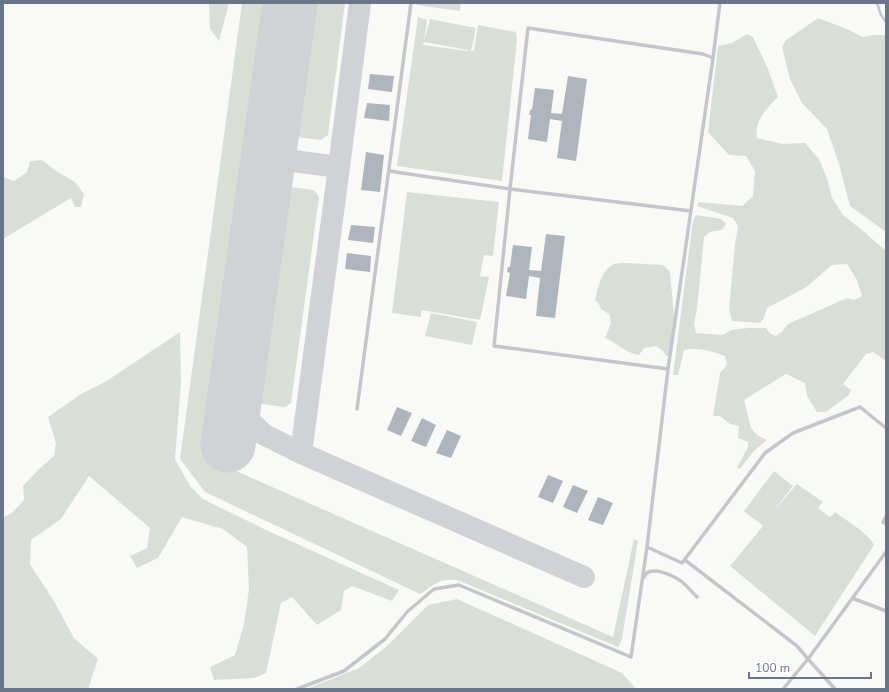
<svg xmlns="http://www.w3.org/2000/svg" width="889" height="692" font-family="'Nunito Sans',sans-serif">
  <style>
    .green { fill: #d9dfd7; fill-rule: evenodd }
    .lines { fill: none; stroke-linecap: round; stroke-linejoin: round }
    .stream { stroke: #c2c8cf; stroke-width: 2.5 }
    .taxiway { stroke: #d0d2d5; stroke-width: 22 }
    .runway { stroke: #d0d2d5; stroke-width: 55 }
    .building { fill: #aeb5bc }
    .service { stroke: #c4c6cb; stroke-width: 3.5 }
  </style>
  <rect width="100%" height="100%" fill="#f9faf8"/>
  <path class="green" d="M209,3H229L219,41L210,29Z
    M242,3H272L211,460L613,637L634,539L638,541L622,639L618,647L457,580C439,578 434,585 420,594L205,492L180,459Z
    M309,3H345L328,135L321,140L296,137L292,130Z
    M417,3H461L460,11L416,5Z
    M418,17L427,20L424,41L430,19L476,28L471,51H474L478,25L516,32L517,40L502,181L397,166ZM424,42L468,50V51L423,45Z
    M818,18L847,29L863,37L873,35H886V232L850,206L839,164L827,129L802,103L790,79L782,47L785,41Z
    M747,34L753,37L768,69L778,97C767,108 754,121 757,138L783,144L805,143L819,159L827,178L832,198L843,215L862,230L886,251V361L873,352L866,354L843,384L851,390L849,395L826,412H817L807,396L805,383L786,374L744,400L751,428L757,435L767,440L754,451L740,469L737,468L748,447V442L738,438L739,426L730,424L720,416H713L720,373L727,365L725,356C712,351 698,347 684,350L678,375H673L693,220L696,215L721,219L726,224L722,230L710,232L704,237L697,310L694,323L696,333L723,335L731,330L748,328H766L771,334L775,336L782,332L788,324L847,298L854,300L862,296L857,280L847,264L832,265L805,288L767,308L764,318L760,323L732,321L729,310L735,244L738,226L733,218L697,206L699,202L742,206L753,196L755,171L746,156L729,155L708,132L718,46L732,43Z
    M42,160L56,171L75,182L84,194L81,207H75L71,198L3,239V177L14,181L27,172L30,161Z
    M290,187L314,190L319,197L291,403L285,407L261,404L256,395L284,191Z
    M407,192L499,202L493,256L484,255L480,276L489,277L480,320L421,310V317L392,313Z
    M628,263L663,265L670,272L674,316L670,355L666,356L663,351L656,346L644,348L639,355C624,352 619,344 605,338L611,323L609,314L601,309L599,304L595,300C598,288 600,273 612,265C616,263 624,263 628,263Z
    M431,313L477,322L472,345L425,336Z
    M180,332L181,382L175,459L190,486L203,499L264,529L399,590L392,601L352,586L344,591L341,610L317,625L292,597L281,603L266,673L254,678L214,680L210,667L235,655L244,624L249,589L247,547L223,529L182,517L158,558L137,568L130,556L147,548L150,528L89,476L61,519L31,540L30,564L55,603L74,638L98,659L88,689H3V517L12,513L24,500L23,486L40,468L54,456L56,443L48,417L81,394L105,382Z
    M774,471L793,486L773,512L797,484L823,502L818,508L830,517L835,512C845,520 869,533 874,545L815,636L730,566L763,526L744,511Z
    M457,599L622,673L636,689H306L359,668L387,646L428,605Z"/>
  <g class="lines">
    <path class="stream" d="M877,3L881,15L886,22"/>
    <path class="taxiway" d="M270,158L339,167
      M234,406L263,434L301,453L584,577
      M301,453L339,167L360,3"/>
    <path class="runway" d="M228,445L290,3"/>
  </g>
  <path class="building" d="M370,74L394,76L392,92L368,89Z
    M568,76L587,79L576,161L557,158L562,121L550,119L547,142L528,139L531,115H529L530,110L532,109L535,88L554,90L551,113L562,114Z
    M367,103L390,105L389,121L364,118Z
    M366,152L384,155L380,192L361,190Z
    M351,225L375,227L373,243L348,240Z
    M546,234L565,236L555,318L536,316L540,278L529,276L526,299L506,296L510,273L507,272L508,267H510L513,245L532,247L529,270L541,271Z
    M347,253L371,256L370,272L345,269Z
    M397,407L412,413L401,436L387,430Z
    M422,418L436,425L426,447L411,441Z
    M447,430L461,436L451,458L436,453Z
    M548,475L563,481L553,503L538,497Z
    M573,485L588,491L577,513L563,507Z
    M598,497L613,503L603,525L588,520Z"/>
  <g class="lines">
    <path class="service" d="M389,171L510,189L691,211
      M668,369L494,346L510,189L528,28L703,54L713,58
      M357,409L411,3
      M886,517L883,522L886,524
      M647,547L668,369L713,58L720,3
      M685,560L797,646L808,659L783,689
      M644,577C649,564 672,575 681,581C687,586 692,592 697,597
      M852,598L886,611
      M297,689L344,671L385,639L407,612L434,589L459,585L631,657L647,547L682,563L765,453L793,433L860,407L886,428
      M835,689L808,659L886,552"/>
  </g>
  <rect width="889" height="692" fill="none" stroke="#6a7588" stroke-width="8"/>
  <path d="M749 672v6h122v-6" fill="none" stroke="#6a7588" stroke-width="2"/>
  <text x="755" y="672" font-size="12" fill="#6a7588" stroke="#ffffff" stroke-width="3" paint-order="stroke">100 m</text>
</svg>
